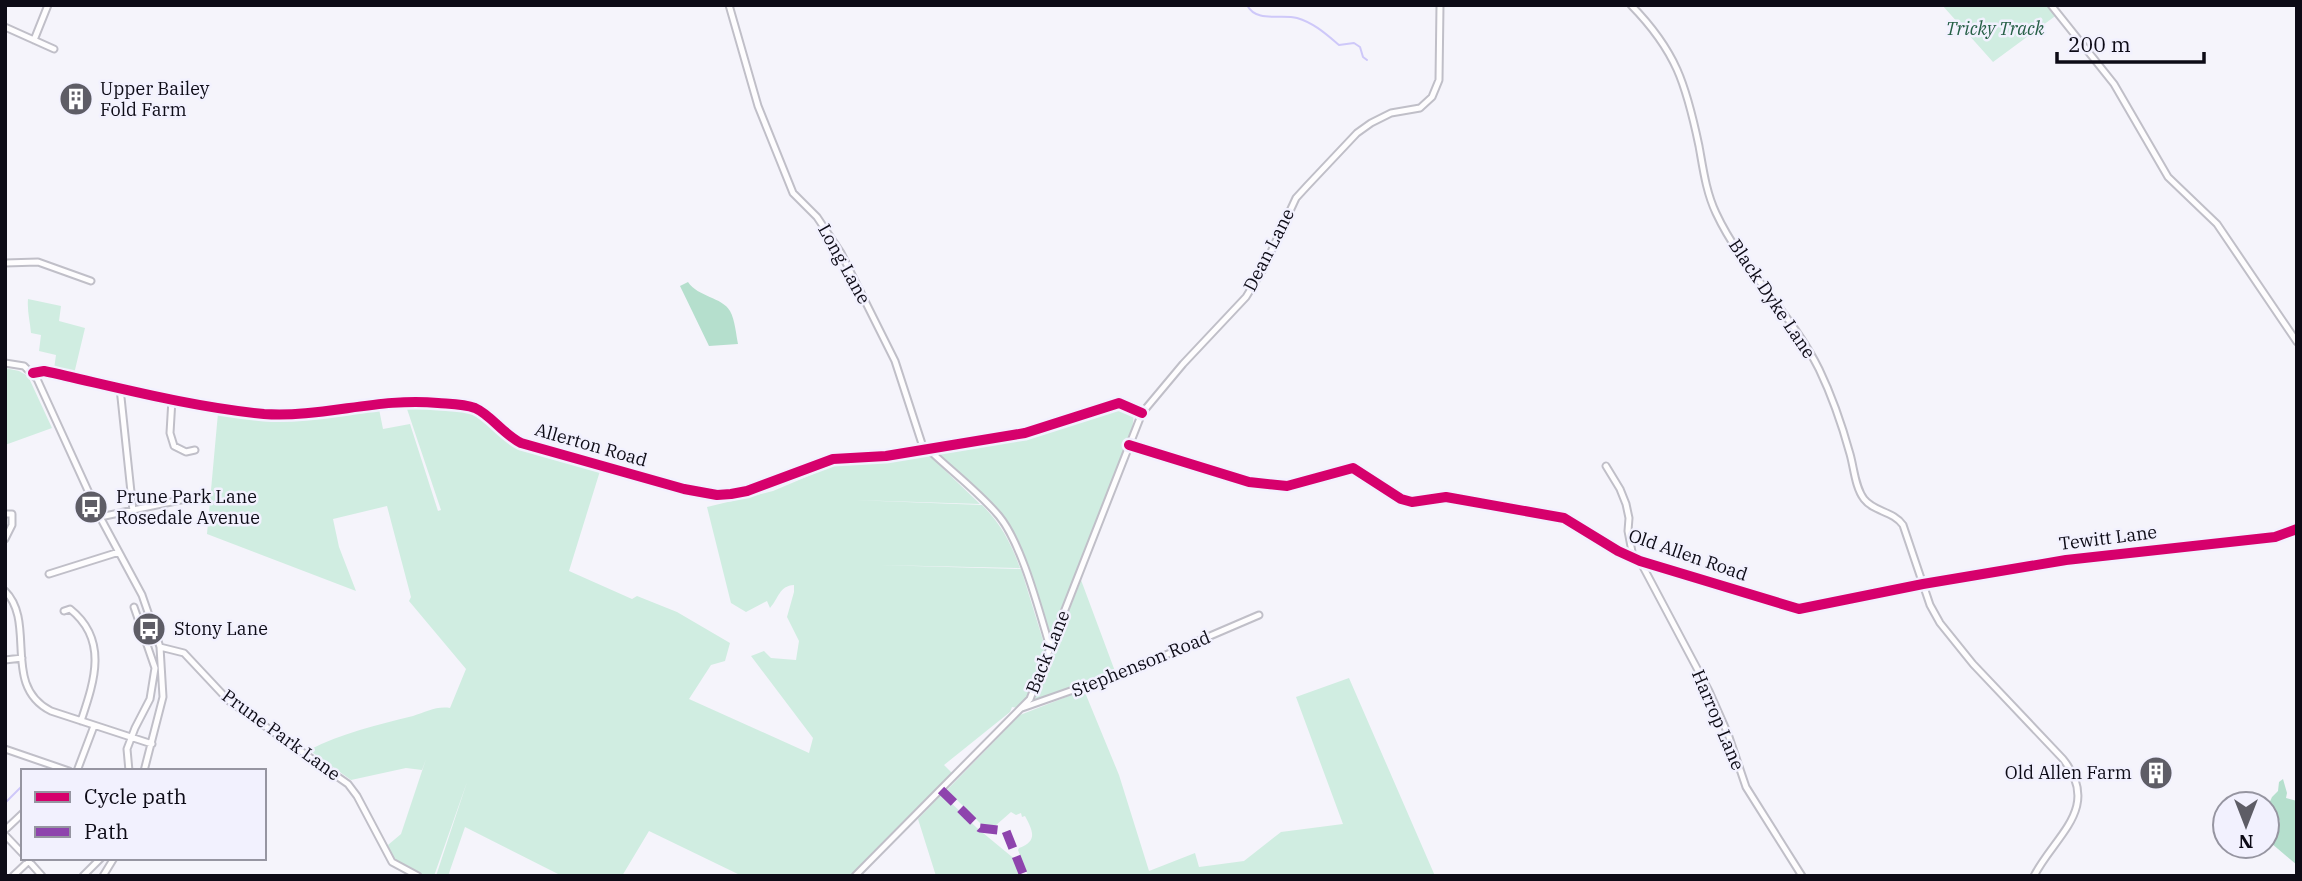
<svg xmlns="http://www.w3.org/2000/svg" width="2302" height="881" font-family="'IBM Plex Serif',serif">
  <style>
    .green { fill: #d0ede1 }
    .forest { fill: #b5dfcd }
    .lines { fill: none; stroke-linecap: round; stroke-linejoin: round }
    .stream { stroke: #cec8f9; stroke-width: 2 }
    .minor-casing { stroke: #c0bfc8; stroke-width: 9 }
    .minor { stroke: #fefdfe; stroke-width: 5 }
    .quiet { stroke: #8e44ad; stroke-width: 9; stroke-dasharray: 18 9; stroke-linecap: butt }
    .cycleway-casing { stroke: #f2f1fe; stroke-width: 15 }
    .cycleway { stroke: #d6006c; stroke-width: 10 }
    .labels { text-anchor: middle; stroke-width: 5; stroke-linejoin: round; paint-order: stroke }
    .park-label { font-size: 18px; font-style: italic; fill: #265f46; stroke: #f2f1fe }
    .poi-label { font-size: 18px; fill: #0d0b16; stroke: #f2f1fe; text-anchor: start }
    .street-label { font-size: 18px; fill: #0d0b16; stroke: #f2f1fe }
  </style>
  <rect width="100%" height="100%" fill="#f5f4fb"/>
  <path class="green" d="M1942,5H2050L2058,14L1993,62Z
    M28,299L61,306L59,321L85,328L74,374L54,369L56,355L39,351L41,335L31,333C30,321 27,311 28,299Z
    M5,368L19,371L28,376L52,428L5,445Z
    M406,406L473,411L484,417L506,441L522,450L600,471L569,571L632,599L637,596L677,612L730,643L725,661L711,665L689,699L809,753L813,738L751,656L764,651L771,658L796,660L799,641L787,617L794,592V585C779,586 779,598 770,608L767,601L746,612L731,603L707,507L773,491L839,463L877,462L921,455L930,456L980,504L854,500L982,505C1001,524 1011,543 1020,568L878,565L1021,569L1046,650L1027,699L1018,708L1012,707L1010,712L944,765L952,773L851,876H742L649,831L622,876H562L465,827L448,876H436L467,782L434,876H424L393,859L388,845L401,834L426,759L422,770L406,768L351,780L309,750C342,733 377,725 413,716C426,712 436,706 450,708L466,669L409,601L411,597L387,506L333,519L339,547L356,591L207,534L218,413L276,419L379,409L383,429L410,424L438,511L441,510Z
    M1123,407L1134,414L1132,430L1051,638L1019,542L1010,526L997,510L936,451C976,444 1016,439 1055,429C1078,423 1098,410 1123,407Z
    M1081,580L1116,674L1032,705Z
    M1349,678L1435,876H1028L1018,850L1019,848C1038,841 1033,831 1025,816L1022,817L1021,813L1016,815L1011,812L995,826L981,824L947,790L1020,715L1084,690L1119,775L1149,871L1195,853L1199,867L1244,861L1281,832L1343,824L1296,697Z
    M942,794L977,828L1017,861L1023,876H936L918,819Z"/>
  <path class="forest" d="M688,282C698,297 722,297 730,311C735,320 736,334 738,344L709,346L680,286Z
    M2283,779L2287,793L2286,798L2297,801V865L2271,843L2280,821L2267,808L2272,797L2278,791L2279,782Z"/>
  <g class="lines">
    <path class="stream" d="M1247,5C1256,23 1281,14 1297,18C1314,23 1326,34 1339,45L1354,43L1360,47L1363,57L1367,60
      M5,803L23,785"/>
    <defs>
      <path id="minor" d="M729,5L758,106L793,193L817,217L841,253L895,361L924,450
        M1631,5C1676,51 1686,84 1699,146C1703,168 1706,192 1716,213C1742,269 1791,313 1819,369C1832,396 1842,425 1850,454C1854,468 1855,487 1864,499C1874,512 1893,511 1903,525L1930,605L1940,623L1973,664L2063,759C2102,808 2055,835 2034,876
        M2051,5L2114,84L2168,177L2217,224L2297,342
        M5,27L54,49
        M34,40L48,5
        M5,263L38,262L91,281
        M5,363L24,366L37,379L100,517L142,595L160,647L163,697L144,771
        M33,373L44,371C117,387 190,407 264,414C322,418 379,397 438,403C450,404 464,404 475,408C491,415 503,434 521,443L684,489L717,495L731,494L747,491L833,459L886,456L1025,433L1119,403L1142,413
        M120,388L133,511
        M172,399L170,433L174,446L186,452L195,450
        M1129,445L1249,482L1287,486L1353,468L1401,499L1412,502L1446,497L1564,518L1618,551L1640,561L1799,609L1923,584L2066,560L2275,537L2297,529
        M928,449C951,471 979,492 999,516C1022,544 1039,611 1050,647
        M1606,466L1620,489L1626,504L1629,518L1628,531L1633,557
        M5,514H12V525L5,539
        M100,517L195,497
        M1640,561L1709,691L1728,734L1746,787L1802,876
        M49,574L119,552
        M5,591C37,623 1,686 51,711L152,744
        M64,611L70,609C109,640 94,682 81,721
        M160,647L184,653L229,701L348,784L357,796L392,862L418,876
        M5,660L22,658
        M1022,708L1133,669L1259,615
        M5,749L69,771
        M77,771L94,726
        M129,771L127,749L135,728L150,699L155,668L134,607
        M5,830L23,813
        M5,835L23,854
        M26,858L42,876
        M13,876L32,858
        M83,876L101,858
        M103,876L114,858
        M855,876L1030,699L1142,413L1183,364L1246,297L1263,269L1296,198L1307,186L1357,133L1371,123L1391,113L1420,108L1432,97L1439,80L1440,5"/>
    </defs>
    <use href="#minor" class="minor-casing"/>
    <use href="#minor" class="minor"/>
    <path class="quiet" d="M941,790L980,828L1006,831L1024,876"/>
    <defs>
      <path id="cycleway" d="M33,373L44,371C117,387 190,407 264,414C322,418 379,397 438,403C450,404 464,404 475,408C491,415 503,434 521,443L684,489L717,495L731,494L747,491L833,459L886,456L1025,433L1119,403L1142,413
        M1129,445L1249,482L1287,486L1353,468L1401,499L1412,502L1446,497L1564,518L1618,551L1640,561L1799,609L1923,584L2066,560L2275,537L2297,529"/>
    </defs>
    <use href="#cycleway" class="cycleway-casing"/>
    <use href="#cycleway" class="cycleway"/>
  </g>
  <defs>
    <symbol id="building-disc" viewBox="-11 -11 22 22"><circle r="9.5" fill="#5e5d66" stroke="#f2f1fe"/><path d="M-4-6H4V6H1V3H-1V6H-4ZM-2.5-4.3h1.7v1.8h-1.7ZM.8-4.3h1.7v1.8H.8ZM-2.5-1h1.7V.8h-1.7ZM.8-1h1.7V.8H.8Z" fill="#fff"/></symbol>
    <symbol id="bus-disc" viewBox="-11 -11 22 22"><circle r="9.5" fill="#5e5d66" stroke="#f2f1fe"/><path d="M-5-6H5V4H4V6H2V4H-2V6H-4V4H-5ZM-3.5-4V0h7V-4ZM-3.5 1.2v1.5H-2V1.2ZM2 1.2v1.5H3.5V1.2Z" fill="#fff"/></symbol>
  </defs>
  <g fill-rule="evenodd">
    <use href="#building-disc" x="57" y="80" width="38" height="38"/>
    <use href="#bus-disc" x="72" y="488" width="38" height="38"/>
    <use href="#bus-disc" x="130" y="610" width="38" height="38"/>
    <use href="#building-disc" x="2137" y="754" width="38" height="38"/>
  </g>
  <g class="labels">
    <g class="park-label">
      <text x="1995" y="35">Tricky Track</text>
    </g>
    <g class="poi-label">
      <text x="100" y="95">Upper Bailey<tspan x="100" dy="21">Fold Farm</tspan></text>
      <text x="116" y="503">Prune Park Lane<tspan x="116" dy="21">Rosedale Avenue</tspan></text>
      <text x="174" y="635">Stony Lane</text>
      <text x="2132" y="779" text-anchor="end">Old Allen Farm</text>
    </g>
    <g class="street-label">
      <text transform="translate(1269 250) rotate(-63)" y="6">Dean Lane</text>
      <text transform="translate(844 264) rotate(61)" y="6">Long Lane</text>
      <text transform="translate(1772 299) rotate(56)" y="6">Black Dyke Lane</text>
      <text transform="translate(591 445) rotate(16)" y="6">Allerton Road</text>
      <text transform="translate(2108 538) rotate(-7)" y="6">Tewitt Lane</text>
      <text transform="translate(1688 555) rotate(19)" y="6">Old Allen Road</text>
      <text transform="translate(1048 652) rotate(-68)" y="6">Back Lane</text>
      <text transform="translate(1141 664) rotate(-22)" y="6">Stephenson Road</text>
      <text transform="translate(1718 720) rotate(67)" y="6">Harrop Lane</text>
      <text transform="translate(281 735) rotate(36)" y="6">Prune Park Lane</text>
    </g>
  </g>
  <rect width="2302" height="881" fill="none" stroke="#0d0b16" stroke-width="14"/>
  <rect x="21" y="769" width="245" height="91" fill="#f2f1fe" stroke="#9695a1" stroke-width="2"/>
  <rect x="35" y="792" width="35" height="10" fill="#d6006c" stroke="#9695a1" stroke-width="2"/>
  <text x="84" y="804" font-size="21" fill="#0d0b16">Cycle path</text>
  <rect x="35" y="827" width="35" height="10" fill="#8e44ad" stroke="#9695a1" stroke-width="2"/>
  <text x="84" y="839" font-size="21" fill="#0d0b16">Path</text>
  <g transform="translate(2246 825) rotate(180)"><circle r="33" fill="#f2f1fe" stroke="#9695a1" stroke-width="2"/>
  <path d="M0-5L12 26L0 18L-12 26Z" fill="#5e5d66"/>
  <text y="-10" font-size="19" font-weight="bold" text-anchor="middle" fill="#0d0b16">N</text>
  </g>
  <path d="M2057 52v10h147v-10" fill="none" stroke="#0d0b16" stroke-width="3.5"/>
  <text x="2068" y="52" font-size="21" fill="#0d0b16" stroke="#f2f1fe" stroke-width="5" paint-order="stroke">200 m</text>
</svg>
